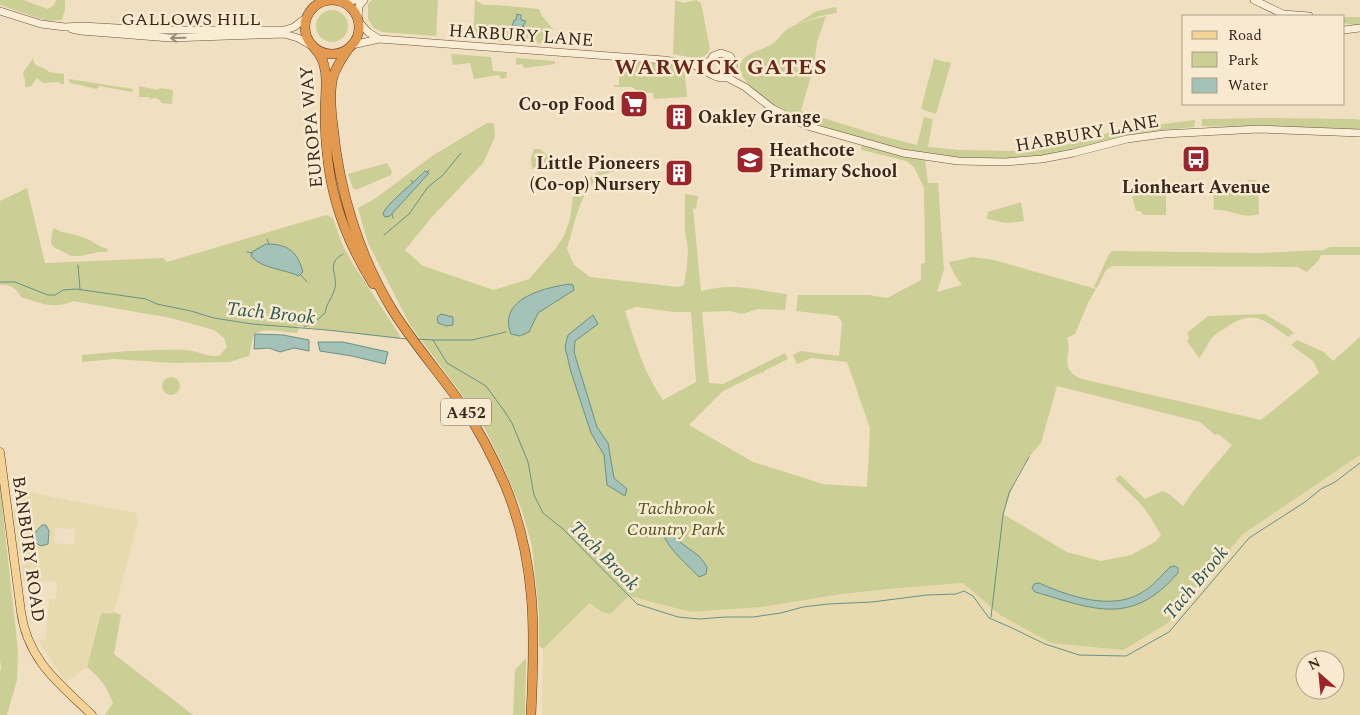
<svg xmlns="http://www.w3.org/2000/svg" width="1360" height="715" font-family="Spectral,serif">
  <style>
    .farmland { fill: #e6daae; fill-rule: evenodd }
    .green { fill: #cbce95; fill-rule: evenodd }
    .water { fill: #a4c2b8; stroke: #6a9185 }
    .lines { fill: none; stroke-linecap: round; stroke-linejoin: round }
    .stream { stroke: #6a9185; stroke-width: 1 }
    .secondary-casing { stroke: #6c513b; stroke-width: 8 }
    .primary-casing { stroke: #583e2c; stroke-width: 9 }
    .highway-casing { stroke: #583e2c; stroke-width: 10 }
    .secondary { stroke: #faedd5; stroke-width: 7 }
    .primary { stroke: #f5d397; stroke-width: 8 }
    .highway { stroke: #e39a4e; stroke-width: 9 }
    .oneway { stroke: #9a8b79 }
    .labels { text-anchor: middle; stroke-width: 5; stroke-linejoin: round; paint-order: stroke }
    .shield { fill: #f7ead1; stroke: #726353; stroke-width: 1 }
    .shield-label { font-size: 16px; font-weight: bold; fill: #39291d }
    .street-label { font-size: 18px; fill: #39291d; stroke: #f7ead1 }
    .poi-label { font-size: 18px; font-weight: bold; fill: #39291d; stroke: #f7ead1; text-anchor: end }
    .park-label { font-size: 18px; font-style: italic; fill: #4c5722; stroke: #f7ead1 }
    .water-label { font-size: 19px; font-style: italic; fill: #2b5a54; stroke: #f7ead1 }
    .district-label { font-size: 22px; font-weight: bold; letter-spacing: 1px; fill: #68271a; stroke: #f7ead1 }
  </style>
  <rect width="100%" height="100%" fill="#f0e0c1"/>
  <path class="farmland" d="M1360,455V715H542L543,649L591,603L602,612L629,596L691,612L762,607L842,594L899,588L963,583L1000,615L1168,623L1243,534ZM1305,660H1335V690H1305Z
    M18,490L136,513L138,521L113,615L100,613L87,667L66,682L38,641L46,639L49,599H56L57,584L53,581L24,583L13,508L21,507ZM55,528L75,529L74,545L54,543Z"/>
  <path class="green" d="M0,0H23L48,9L54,5L56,0H65V9L62,20L47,21L0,5Z
    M372,0H438L436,36L382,32L374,28L368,19V4Z
    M475,0L484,5H497L539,9L542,16L553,29L549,36L547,44L473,39Z
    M675,0L683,3L696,0L701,3L710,49C704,64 687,56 673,54Z
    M836,7L837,13L820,16L796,24L817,11Z
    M316 26a16 16 0 1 1 32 0a16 16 0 1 1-32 0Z
    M826,16L817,42L814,65L801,111L878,135L917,145L924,117L933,119L928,147L959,150L1017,151L1061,146L1122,129L1195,120L1194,127L1145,132L1022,161L980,160L903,153L812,124L787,111L785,113C773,106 730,77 742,61C748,52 763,50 772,44C779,40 782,32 789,28C799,22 815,19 826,16Z
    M1344,17H1360V26L1344,23Z
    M451,54L491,57L493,71L507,72L506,78L501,79L499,75L474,79L470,63L453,65Z
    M33,57C33,69 43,65 49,72L64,74V84H61L59,82L43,83L37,78L33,83L32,86L25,87V80L23,74C25,67 31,64 33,57Z
    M516,58L555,61V64L524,68L522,64L516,65Z
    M934,59L951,63L936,114L921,109Z
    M619,61L684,66L687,97L654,99L653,93H641L632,87H614V85H619Z
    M69,79L133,89L132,92L99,86L97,89L70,83Z
    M139,86L157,90L160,88L173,90L172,104L161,103V101L156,98L150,99L149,97H139Z
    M1264,118L1354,119L1360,120V130L1202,126V119Z
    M487,123H494L495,137L483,163L431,218L405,250L423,266L494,290L529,279L556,248L564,236L570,219L573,195L575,189L599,171L614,167L617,171C581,175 576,222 567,249L574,265L590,277L678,287L684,285L687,266L688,249L685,231V194L698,196L696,209L693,208L701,291C734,282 755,290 787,294L785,310L758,309L742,314L729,311L702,312L709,383L723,384L785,353L788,359L764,371L763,374L762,372L723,391L689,425L753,462L823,484L867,487L870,428L847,362L811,358L797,364L793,355L800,351L839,356L842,323L838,316L796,311L798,295H869L887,298L921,280V264L925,263L924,188L914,167L906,161L862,150L861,148L863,145L925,160L928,183H938L944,269L937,292L962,285L954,274L949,262L973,257L994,260L1096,289L1088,303L1075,334L1067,338C1073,353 1057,369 1082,379L1261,420L1319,373L1313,361L1291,345L1297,340L1324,352L1333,361L1360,337V455L1243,534L1168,623L1123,650L1051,643L1000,615L963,583L899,588L842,594L762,607L691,612L629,596L610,614L602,612L590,603L543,649L539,646V614L532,546L522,511L503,466L485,429L463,396L410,325L368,243L358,208L376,198L432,156ZM636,307L674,312H691L696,382L663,400C644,373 635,342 625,311ZM1057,386L1200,422L1215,435L1218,434L1232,445L1194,490L1183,506L1169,494L1162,491L1145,499L1120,475L1115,479L1140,503L1151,518L1161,535L1155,542L1131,555L1101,561L1067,552L1003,514L1015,480L1029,457L1041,443Z
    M534,149H540L548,156L551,154L552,157L549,158L548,165L532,169L531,158Z
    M387,163L392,172L391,175L356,190L353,188L348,174Z
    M1248,180H1256L1258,182L1259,214C1242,220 1229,208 1214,210L1213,188L1242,187Z
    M1166,187V215H1144L1140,211H1136L1132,196Z
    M27,188L45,263L163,258L167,262L326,215L333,218L342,244L353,264L399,334L400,339L296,326L299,329L297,333C287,333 259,326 254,336C251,341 251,350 249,356L229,362L173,363L115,359L82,362V355C117,352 151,349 185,350C198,351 207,357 219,356L227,347L224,338L214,330L171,318L73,301C54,310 40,303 21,297C16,288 10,284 0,285V201Z
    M1021,202L1024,221L1006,223L987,219L988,212Z
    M54,228C63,234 73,233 82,237C92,240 98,247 108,249L107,252H99L81,256H71L60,250L55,248L51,244L52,232Z
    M1330,247H1360V255H1321L1318,261L1307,272L1297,267L1112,266L1106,270L1097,288L1094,287L1109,254L1112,251L1262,253L1324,250Z
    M1265,314C1272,319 1290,328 1294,333L1288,337C1266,321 1253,308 1227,327C1221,331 1216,333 1212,338C1207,344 1205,351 1199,358L1187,341L1189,337L1187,333L1208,316Z
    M162 386a9 9 0 1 1 18 0a9 9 0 1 1-18 0Z
    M0,486L18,651L17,680L7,715H0V671L1,668L0,659Z
    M113,612L121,615L114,654L193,715H105L113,703C106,685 101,679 87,667L101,613L113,614Z
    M526,658L525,715H513L515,670Z"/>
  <path class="water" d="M517,14L521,15V20L526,21L521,29H511L514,20H516Z
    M425,171L429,173L390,216L385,217L383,214C385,205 417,180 425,171Z
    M266,244C288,244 297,251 303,272L299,276C284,269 262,269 251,256L252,252Z
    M569,284L573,285L574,290L538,313L529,332L520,336L511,334C497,299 544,288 569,284Z
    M441,314L453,317V325L446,326L438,323L437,317Z
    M593,315L598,324L575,341L574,352L597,427L608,443L614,478L627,489L625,496L607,485L604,455L591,433L571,372L565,347L568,335Z
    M255,334L283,335L309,340V351L294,348L280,352L269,348L254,349Z
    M318,342H343L388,352L385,364L352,356L320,351Z
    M42,525H46L49,531L48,544L41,546L34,542L32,536Z
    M664,525L672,536L700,557L707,567L706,574L699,577C685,562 665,547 660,526Z
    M1175,566L1178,568V573C1131,627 1094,609 1035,592L1032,588L1034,584L1039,583C1068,596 1111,611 1141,593C1152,587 1161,576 1170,567Z"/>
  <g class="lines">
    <path class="stream" d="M523,26L528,30
      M427,172L429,170
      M411,180L413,183
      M392,214L393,218
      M384,235L409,214L428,187L443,175L461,153
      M267,239L269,244
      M247,252L252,253
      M78,265L80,289
      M300,274L307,282
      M0,282H15L48,295H55L63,290L76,289L146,299L157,304L191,311L214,318L252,324L327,330L407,339
      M304,327L315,322L325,313C327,302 331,300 334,291C340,276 324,264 343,254
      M416,339L433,340L447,363L486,386L505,412L512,423L528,462L534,495L543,513L563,529L637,604L678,617L699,619L726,617H753L781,613L803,607L828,604L872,602L927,595L956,594L964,591L973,596L989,618L1010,627L1045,644L1079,655L1126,656L1169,632L1249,538L1305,502L1321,489L1335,482L1360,463
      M433,340H472L506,332
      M991,617L1003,515L1009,493L1029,457"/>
    <defs>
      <path id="secondary" d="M1254,0L1283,14L1309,16
        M340,2L356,0
        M0,11L41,24L65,27L82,26L152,30H285L294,27L307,17
        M358,18L359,6L364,0
        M359,22L368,32L379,39
        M72,29L81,31L170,38L284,34L298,38L312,46
        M1344,30L1360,28
        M352,45L379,39L664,60C680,62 695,67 710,61
        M694,65C705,69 724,88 732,71C735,66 733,61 730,56L721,53L713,56L708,67L711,73
        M726,77L745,87L773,109L807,126L903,153L958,161L1005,162L1042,159L1073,153L1127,139L1164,134L1259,129L1360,133"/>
      <path id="primary" d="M0,452L21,612C28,661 59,683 92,715"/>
      <path id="highway" d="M305 27a27 27 0 1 1 54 0a27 27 0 1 1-54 0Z
        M349,48C343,57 336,66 333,77C329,93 331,111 333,126C339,190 359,256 393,311C414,344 440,374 462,405C479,430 493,457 505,485C537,562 535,634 531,715
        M315,49C331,65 325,91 325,112C325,178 338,227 373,284"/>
    </defs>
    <use href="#secondary" class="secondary-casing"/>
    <use href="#primary" class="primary-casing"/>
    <use href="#highway" class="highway-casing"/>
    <use href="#secondary" class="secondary"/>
    <use href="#primary" class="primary"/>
    <use href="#highway" class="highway"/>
  </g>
  <defs><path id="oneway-shaft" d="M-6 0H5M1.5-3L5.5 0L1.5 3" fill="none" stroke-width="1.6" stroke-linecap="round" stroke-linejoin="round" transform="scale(1.25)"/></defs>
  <use class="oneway" href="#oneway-shaft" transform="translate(178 38) rotate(179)"/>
  <defs>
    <symbol id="supermarket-square" viewBox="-11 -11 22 22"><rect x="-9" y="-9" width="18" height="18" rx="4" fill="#9c252c" stroke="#f7ead1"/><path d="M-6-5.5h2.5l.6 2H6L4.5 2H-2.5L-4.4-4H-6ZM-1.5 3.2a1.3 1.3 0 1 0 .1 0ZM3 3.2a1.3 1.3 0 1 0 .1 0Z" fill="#fff"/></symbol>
    <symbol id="building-square" viewBox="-11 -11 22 22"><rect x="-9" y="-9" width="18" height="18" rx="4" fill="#9c252c" stroke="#f7ead1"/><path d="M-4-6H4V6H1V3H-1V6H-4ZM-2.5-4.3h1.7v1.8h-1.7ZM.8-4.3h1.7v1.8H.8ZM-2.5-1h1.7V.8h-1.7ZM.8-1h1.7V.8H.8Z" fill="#fff"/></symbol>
    <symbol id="bus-square" viewBox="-11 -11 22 22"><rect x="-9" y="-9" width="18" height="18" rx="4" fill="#9c252c" stroke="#f7ead1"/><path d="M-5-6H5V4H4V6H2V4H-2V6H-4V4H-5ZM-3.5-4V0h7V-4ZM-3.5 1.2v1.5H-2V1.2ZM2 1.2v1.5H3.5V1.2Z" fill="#fff"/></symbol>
    <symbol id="school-square" viewBox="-11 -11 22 22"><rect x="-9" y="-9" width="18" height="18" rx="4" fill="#9c252c" stroke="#f7ead1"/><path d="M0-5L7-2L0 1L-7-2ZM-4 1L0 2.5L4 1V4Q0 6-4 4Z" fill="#fff"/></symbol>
  </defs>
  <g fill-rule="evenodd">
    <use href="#supermarket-square" x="618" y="88" width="32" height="32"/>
    <use href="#building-square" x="663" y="101" width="32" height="32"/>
    <use href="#bus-square" x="1180" y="143" width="32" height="32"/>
    <use href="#school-square" x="734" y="144" width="32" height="32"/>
    <use href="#building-square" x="663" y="157" width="32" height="32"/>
  </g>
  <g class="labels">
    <rect class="shield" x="441" y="398.5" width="50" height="27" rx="4"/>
    <g class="shield-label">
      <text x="466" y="418">A452</text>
    </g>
    <g class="street-label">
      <text x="191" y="25">GALLOWS HILL</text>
      <text transform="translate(521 35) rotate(4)" y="6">HARBURY LANE</text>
      <text transform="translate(311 127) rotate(-95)" y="6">EUROPA WAY</text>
      <text transform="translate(1087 133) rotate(-10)" y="6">HARBURY LANE</text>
      <text transform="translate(29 549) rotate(82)" y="6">BANBURY ROAD</text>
    </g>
    <g class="poi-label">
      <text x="615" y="110">Co-op Food</text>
      <text x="698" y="123" text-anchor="start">Oakley Grange</text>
      <text x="769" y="156" text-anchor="start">Heathcote<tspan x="769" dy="21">Primary School</tspan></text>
      <text x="660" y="169">Little Pioneers<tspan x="660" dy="21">(Co-op) Nursery</tspan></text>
      <text x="1196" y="193" text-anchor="middle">Lionheart Avenue</text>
    </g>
    <g class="park-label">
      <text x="676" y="514">Tachbrook<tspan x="676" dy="21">Country Park</tspan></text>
    </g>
    <g class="water-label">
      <text transform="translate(271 312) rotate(6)" y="7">Tach Brook</text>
      <text transform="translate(605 555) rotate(45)" y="7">Tach Brook</text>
      <text transform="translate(1195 582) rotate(-50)" y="7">Tach Brook</text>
    </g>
    <g class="district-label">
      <text x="721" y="74">WARWICK GATES</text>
    </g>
  </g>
  <rect x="1182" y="15" width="162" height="90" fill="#f7ead1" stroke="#ab9d89"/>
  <rect x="1192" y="31" width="25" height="8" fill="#f5d397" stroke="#ab9d89"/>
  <text x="1228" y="40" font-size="15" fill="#39291d">Road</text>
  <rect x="1192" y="52" width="25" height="15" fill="#cbce95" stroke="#ab9d89"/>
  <text x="1228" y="65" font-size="15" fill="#39291d">Park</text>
  <rect x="1192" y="78" width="25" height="15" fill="#a4c2b8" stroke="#ab9d89"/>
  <text x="1228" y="90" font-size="15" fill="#39291d">Water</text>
  <g transform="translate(1320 675) rotate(333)"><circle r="24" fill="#f7ead1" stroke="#ab9d89"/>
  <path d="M0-4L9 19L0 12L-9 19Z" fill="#9c252c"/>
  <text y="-8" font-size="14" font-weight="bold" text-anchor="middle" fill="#39291d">N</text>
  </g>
</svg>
